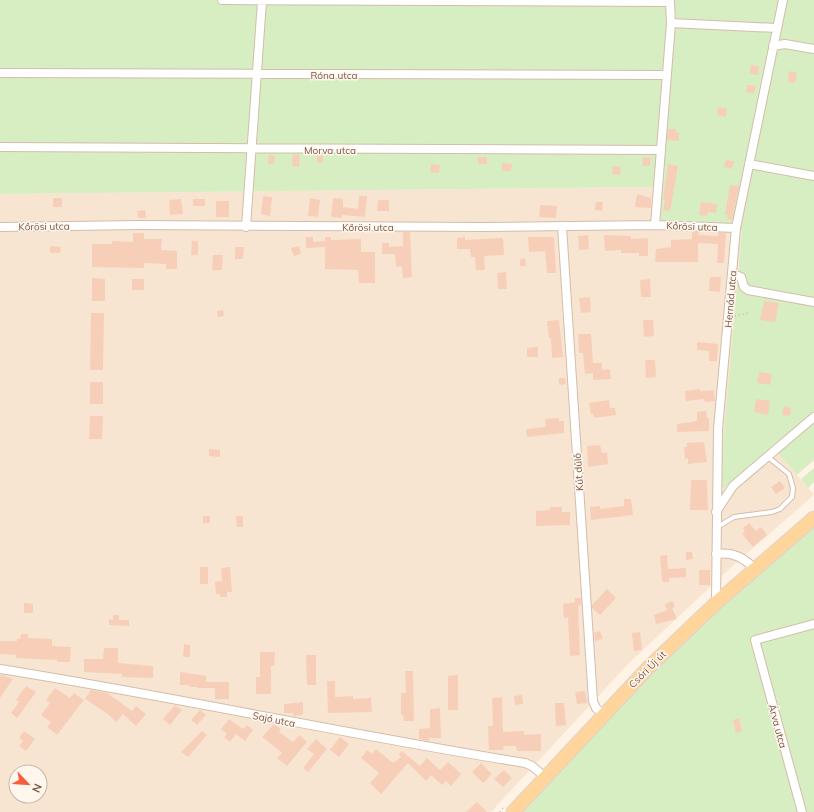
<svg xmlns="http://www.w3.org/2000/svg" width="814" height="812" font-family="Mulish,sans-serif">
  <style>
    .residential { fill: #f7e5d2; fill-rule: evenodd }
    .green { fill: #d6eec1 }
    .building { fill: #f7cfb9 }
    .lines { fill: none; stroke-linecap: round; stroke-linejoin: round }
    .lane-casing { stroke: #d5bcac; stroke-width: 6 }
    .street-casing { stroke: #d5bcac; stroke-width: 10 }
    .primary-casing { stroke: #ddd3cf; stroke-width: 15 }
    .path { stroke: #ddb29c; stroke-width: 1.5; stroke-dasharray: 1 3; stroke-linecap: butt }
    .lane { stroke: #fff; stroke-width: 4 }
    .street { stroke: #fff; stroke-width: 8 }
    .primary { stroke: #ffd59c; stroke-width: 13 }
    .labels { text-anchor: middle; stroke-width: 3; stroke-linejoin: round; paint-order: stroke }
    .street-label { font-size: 10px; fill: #7b5747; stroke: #fff7ee }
  </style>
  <rect width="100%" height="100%" fill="#fff3e5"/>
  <path class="residential" d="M654,187L724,229H742L720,492L773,447L814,495L738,561L630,662L491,812H0V194ZM16,772H40V796H16Z"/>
  <path class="green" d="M0,0H814V460L797,475L773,447L719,492L742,230L652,228L654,187L0,194Z
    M814,468V482L808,488L801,479Z
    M814,518V812H513L591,728Z"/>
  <path class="building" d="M751,65L759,66L758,75L750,74Z
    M789,71L797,73L795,83L788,82Z
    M747,85L756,86L754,93L746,92Z
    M718,107L727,109L726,117L717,115Z
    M668,129H676V132L679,133V141L667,140Z
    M293,154L300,155L299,167L292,166Z
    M269,155L275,156L274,164H268Z
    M317,155L323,156V163H317Z
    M478,157H487V164H478Z
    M643,157L651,158L650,166H642Z
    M726,160L734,161L732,169L724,167Z
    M502,163L512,164L511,171H502Z
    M431,164L440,165L439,173L430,172Z
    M668,164L678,166L670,211L663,210L665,199H663Z
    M613,166L621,167L620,175L612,174Z
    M730,185L739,186L732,220L727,219L728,215H725Z
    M637,194L651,198V208L635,207Z
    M263,196L272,197L270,216L261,214Z
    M359,196H367L365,217L342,215V218L331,217L333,198L343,199V207L358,209Z
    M53,198H62V207H53Z
    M310,198L320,200L318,217L308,216Z
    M181,199L183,214L170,215L169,200Z
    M193,199H205V206H193Z
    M378,200H389V211H377Z
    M216,201H229V217H216Z
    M596,202H603L602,211L595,210Z
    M701,202L717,204L716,213L708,212L707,216L699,215Z
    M540,205L557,206L556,218L539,217Z
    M145,210L146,218H138L137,211Z
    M403,232H410L412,277L403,278L402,266L396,267L395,254H382V243H389V247L403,246Z
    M692,232H699L698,235L718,236L719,233H726L724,263H717L718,244L698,243V262H655L656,249L671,247V240L692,239Z
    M133,233H144V239H162L161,250L177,251V269H166V264L144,263V268L92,267V244H112V241L133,242Z
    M588,235L589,249L579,250L578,236Z
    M604,235L631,236V239L648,238V256H639V253H621V250L605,251Z
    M306,237H313V242L325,241V237H331V240L361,239V252H375V283H359L358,270L325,269V247L306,248Z
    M465,237V240L503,238L504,255L484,256L485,270H476L475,257H471L470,249H457V238Z
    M528,237H554L556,273H547L545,251L529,252Z
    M192,241H198V255H191Z
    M50,246L61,247L60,253H50Z
    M299,246L301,254L294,256L291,248Z
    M235,247H244L243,259H235Z
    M213,255H223L222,270H212Z
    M525,258L526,266H520V259Z
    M506,272L507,289H498L497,273Z
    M710,277H721L720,292L709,291Z
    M92,278L105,279V301H92Z
    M132,279H144V290H132Z
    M650,279L651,297H641L640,280Z
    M590,297L591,312L581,313L579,298Z
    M764,301L779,303L775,322L760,320Z
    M223,310L224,316L218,317L217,311Z
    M91,313H104L103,370H90Z
    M559,320L563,357L552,358L551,338H549L547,321Z
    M643,320H653L654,336L644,337Z
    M578,334H591L593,363H602V370L610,369L611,379L593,380V373L585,374L583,353H579Z
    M697,342L718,344L717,361H709V351L697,350Z
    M538,347V357H527V348Z
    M645,360H655L656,377L646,378Z
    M759,372L772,374L770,385L757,383Z
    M559,378H565L566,384L559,385Z
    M90,382H103V404H90Z
    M700,389V391L714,390L715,401L705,402L704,399L686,401L685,391Z
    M756,399L770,401L768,415L754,412Z
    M609,400L610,408H615L616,415L594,418L593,414H591L589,403Z
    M784,406L791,408L790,416L782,415Z
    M706,411L707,418H709V431L677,432V424L697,421V412Z
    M90,416H103L102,439H89Z
    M559,418V421H564V433L527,437L526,429L546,427L545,419Z
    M704,442L707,462L688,464V458L685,459L684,447H687V443Z
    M600,445L602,453L607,452L608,464L588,467L587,446Z
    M209,449L220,450V457L209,456Z
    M691,480H707L708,510H690Z
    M780,481L785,488L776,494L771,487Z
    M624,499H631L633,515L591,520L590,507L600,506V509L624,506Z
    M550,507H562V512H570V525L536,526V511L550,510Z
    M203,516H210V523H203Z
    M236,516H243V527H237Z
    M749,523L756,531L761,527L767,535L753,547L742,534L745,531L743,528Z
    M686,552H692L693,559L686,560Z
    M667,555L668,569L686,568V577L669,578V582H662L660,556Z
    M200,567H208V584H200Z
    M230,567L232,592H227V597H220V594H216L215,582L222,581L221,568Z
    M699,570H710V585H699Z
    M607,589L616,598L600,615L592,608V605Z
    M575,598H581V605L578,606L580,655L570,656L568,617L564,618L563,604L575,602Z
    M673,601L675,607L672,608L677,619L656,624L654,615L667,610L665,604Z
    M24,603L33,604V613H24Z
    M113,615H119V620H129V626L109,625V619L113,620Z
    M600,631L603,639L595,641L594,633Z
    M640,632L642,650L634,651L632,633Z
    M21,634H28V638L52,639V646L71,647L70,662H57V660L16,658V655L0,654V641H17V639H20Z
    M184,644L190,645V657H183Z
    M104,648H118V663L153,666V678L122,677V674L84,672V659H103Z
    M260,652H275L274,666H271V694H256V677H260Z
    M306,655H316V685H307Z
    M405,671H413L414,721H404L403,715H401V693H406Z
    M180,672L206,676V682H229V699H215V688H197V687H189V685H180Z
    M1,675L13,679L0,698V677Z
    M458,675V710H448V676Z
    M327,681H335V697L353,696V699L371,698L372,712L328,713Z
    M26,686L36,692L17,718L11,713L19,702L16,700Z
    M55,688L70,698L74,693L84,700L57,735L47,727L51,722L41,715L50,703L46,700Z
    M91,690L107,693L132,711L136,706L146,714L136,726L123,714L116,722L108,714L85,699Z
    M585,691L587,703L577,704L575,692Z
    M522,695L523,704L515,705L514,696Z
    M502,697L503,732L524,731V735L541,734V751H517L516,746H503L504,750H489L488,726H493L492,698Z
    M303,702V715L293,716V713H284V704Z
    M555,703H564L566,725L556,726Z
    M175,705L182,710L170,725L163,719Z
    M440,708L441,738H429V741L419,739V729L430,728V709Z
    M200,710L206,715L197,725L191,720Z
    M739,718L742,731L736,733L733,720Z
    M229,719L243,729L247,725L253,730L245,741L236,734L230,742L224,737L227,734L221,729Z
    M274,724L281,729L279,732L293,742L299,735L307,742L287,766L277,758L282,753L262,737Z
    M24,731L35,739L26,751L19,746L23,741L19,738Z
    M202,731L207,735L188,757L181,752Z
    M340,737L349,744L339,757L330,750Z
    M316,739L327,749L308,772L303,768L314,754L307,749Z
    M376,749L393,763L401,757L399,754L402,751L420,766L427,758L440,770L448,762L461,774L451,786L446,781L442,785L431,775L426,781L408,763L381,794L370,783L379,773L361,758L367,750L372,754Z
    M481,763L492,774L483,783L472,772Z
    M504,770L512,778L503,787L494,779Z
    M477,802L487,812H466Z"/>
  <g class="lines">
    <defs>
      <path id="lane" d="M716,528L734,517L772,512L780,509L792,497L793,488L789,474L768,457"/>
      <path id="street" d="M222,0L670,2L671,23L655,225
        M671,23L777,28
        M773,46L785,44L814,49
        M0,73L667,75
        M0,147L660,150
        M749,164L814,176
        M562,226L593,701L596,708L603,714
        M0,227L139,225L485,227L655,225L736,228
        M246,227L262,1
        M732,274L741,277L744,287L748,290L814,302
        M716,512L733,486L814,417
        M716,554C733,552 743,557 755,569
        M716,603L718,429L736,228L783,0
        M0,669C176,697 350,735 525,763L532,766L545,777
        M802,812L755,640L814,624"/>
      <path id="primary" d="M513,812L648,668L716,603L814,518"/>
    </defs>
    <use href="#lane" class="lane-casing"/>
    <use href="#street" class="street-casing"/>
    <use href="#primary" class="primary-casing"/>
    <path class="path" d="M735,316L749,313
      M500,812L503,808"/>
    <use href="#lane" class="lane"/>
    <use href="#street" class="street"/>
    <use href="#primary" class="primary"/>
  </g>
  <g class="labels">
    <g class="street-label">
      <text x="334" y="79">Róna utca</text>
      <text x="330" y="154">Morva utca</text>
      <text transform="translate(44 226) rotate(-1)" y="4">Kőrösi utca</text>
      <text transform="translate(692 226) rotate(2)" y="4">Kőrösi utca</text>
      <text x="368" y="231">Kőrösi utca</text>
      <text transform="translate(730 299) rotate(-85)" y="4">Hernád utca</text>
      <text transform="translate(578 472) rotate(-94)" y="4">Kút dűlő</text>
      <text transform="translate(647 669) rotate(-45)" y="4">Csóri Új út</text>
      <text transform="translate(274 719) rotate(11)" y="4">Sajó utca</text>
      <text transform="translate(778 726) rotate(75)" y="4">Árva utca</text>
    </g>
  </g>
  <g transform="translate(28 784) rotate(115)"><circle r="19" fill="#fff7ee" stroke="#cab7ab"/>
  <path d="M0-3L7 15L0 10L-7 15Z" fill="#f65d3d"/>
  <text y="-6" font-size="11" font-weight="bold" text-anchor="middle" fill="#7b5747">N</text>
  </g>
</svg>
